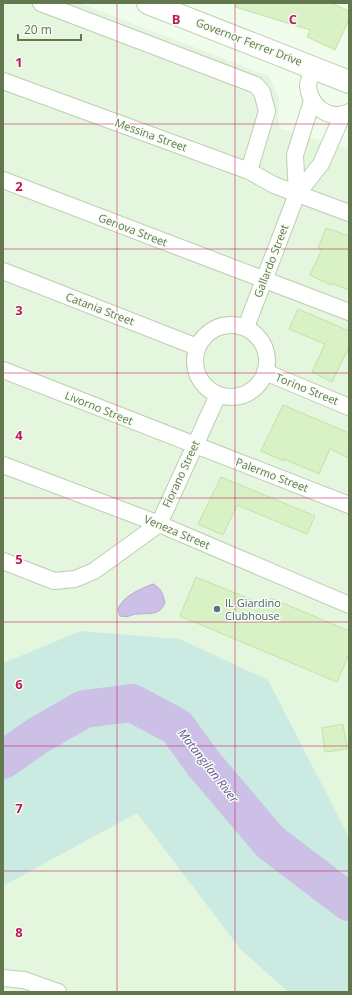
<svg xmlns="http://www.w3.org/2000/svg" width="352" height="995" font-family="'Open Sans',sans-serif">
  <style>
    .residential { fill: #e4f6de }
    .green { fill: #caeae2 }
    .water { fill: #ccc0e6; stroke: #b6a7d7 }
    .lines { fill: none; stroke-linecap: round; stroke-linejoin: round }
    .river { stroke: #ccc0e6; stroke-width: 38 }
    .building { fill: #d8f1c5; stroke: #c2e3a6 }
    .minor-casing { stroke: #bdceb1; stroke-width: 18 }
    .secondary-casing { stroke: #bdd1af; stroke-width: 24 }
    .minor { stroke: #fff; stroke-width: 16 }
    .secondary { stroke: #fff; stroke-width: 22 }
    .grid { fill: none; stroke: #c2185b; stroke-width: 1; stroke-opacity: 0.55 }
    .service-dot { fill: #5c6f8a; stroke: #f6fef3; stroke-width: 1.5 }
    .labels { text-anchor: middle; stroke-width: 3; stroke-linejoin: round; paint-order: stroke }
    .street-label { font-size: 11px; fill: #63774f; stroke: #f6fef3 }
    .service-label { font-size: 11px; fill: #4e5e75; stroke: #f6fef3; text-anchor: start }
    .water-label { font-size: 12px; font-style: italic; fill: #6b539e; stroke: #f6fef3 }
    .grid-label { font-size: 13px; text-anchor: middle; font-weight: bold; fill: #c2185b; stroke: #f6fef3; stroke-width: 3; stroke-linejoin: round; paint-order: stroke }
  </style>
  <rect width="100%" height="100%" fill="#f0fcec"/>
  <path class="residential" d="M3,3H80L269,76L279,98V128L349,149V837L268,680L180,639L81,631L3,663Z
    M137,813L241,950L288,992H3V886Z"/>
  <path class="green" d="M81,631L180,639L268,680L349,837V992H288L241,950L137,813L3,886V663Z"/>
  <path class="water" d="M153,584C161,588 163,594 165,603C159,616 150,613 138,614C130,614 131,618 120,616L118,609C123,596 140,589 153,584Z"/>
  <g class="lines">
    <path class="river" d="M3,760L37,736L84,709L132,703L177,727L203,763L270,842L349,902"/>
  </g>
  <path class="building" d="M236,3H332L349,11V20L335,50L307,37L310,30L235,7Z
    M326,228L349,236V290L331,283V285L310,275L322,249L318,248Z
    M298,309L349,331V347L332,382L312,372L325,344L289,329Z
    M283,405L349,433V458L330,449L319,474L284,459V461L261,451Z
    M221,477L315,516L307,534L237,505L223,535L198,524Z
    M196,577L267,606L271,598L349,631V654L337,682L180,616Z
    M343,724L347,749L325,752L322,728Z"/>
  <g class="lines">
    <defs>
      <path id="minor" d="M41,3L256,85L262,92L267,111L249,171
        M314,68C312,73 308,80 308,86C310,106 329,122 349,112
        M3,81L249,171L274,185L349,213
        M3,180L349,312
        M297,194L295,155L312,101
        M3,271L197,347
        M195 361a36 36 0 1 1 72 0a36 36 0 1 1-72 0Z
        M246,327L297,194L321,164L342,116
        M3,370L349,505
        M265,372L349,407
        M3,465L159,524L349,605
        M3,561L54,581L75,579L94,571L159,524L218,395
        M3,978L24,980L58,992"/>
      <path id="secondary" d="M148,3L349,82"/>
    </defs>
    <use href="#minor" class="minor-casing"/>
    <use href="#secondary" class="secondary-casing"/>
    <use href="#minor" class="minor"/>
    <use href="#secondary" class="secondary"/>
  </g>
  <path class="grid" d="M117,3V992M235,3V992M3,124H349M3,249H349M3,373H349M3,498H349M3,622H349M3,746H349M3,871H349"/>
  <circle class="service-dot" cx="217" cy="609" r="4"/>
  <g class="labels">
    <g class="street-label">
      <text transform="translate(249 42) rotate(21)" y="4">Governor Ferrer Drive</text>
      <text transform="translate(151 135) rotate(20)" y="4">Messina Street</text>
      <text transform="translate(133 230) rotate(21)" y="4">Genova Street</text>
      <text transform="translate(271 261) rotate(-69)" y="4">Gallardo Street</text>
      <text transform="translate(100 309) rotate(21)" y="4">Catania Street</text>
      <text transform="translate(307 389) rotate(22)" y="4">Torino Street</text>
      <text transform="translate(99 408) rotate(22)" y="4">Livorno Street</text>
      <text transform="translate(181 474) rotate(-65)" y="4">Fiorano Street</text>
      <text transform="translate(272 475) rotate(21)" y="4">Palermo Street</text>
      <text transform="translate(177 532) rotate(23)" y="4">Veneza Street</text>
    </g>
    <g class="service-label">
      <text x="225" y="607">IL Giardino<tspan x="225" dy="13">Clubhouse</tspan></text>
    </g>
    <g class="water-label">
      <text transform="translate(208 766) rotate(52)" y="4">Matangilan River</text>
    </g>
  </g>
  <g class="grid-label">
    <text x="176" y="24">B</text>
    <text x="293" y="24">C</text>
    <text x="19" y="67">1</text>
    <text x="19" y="191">2</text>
    <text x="19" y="315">3</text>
    <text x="19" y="440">4</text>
    <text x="19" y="564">5</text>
    <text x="19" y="689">6</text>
    <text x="19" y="813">7</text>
    <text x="19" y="937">8</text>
  </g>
  <rect width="352" height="995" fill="none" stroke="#63774f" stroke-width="8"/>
  <path d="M18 34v6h63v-6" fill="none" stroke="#63774f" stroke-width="2"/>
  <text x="24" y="34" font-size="12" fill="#63774f" stroke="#f6fef3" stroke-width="3" paint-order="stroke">20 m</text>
</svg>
